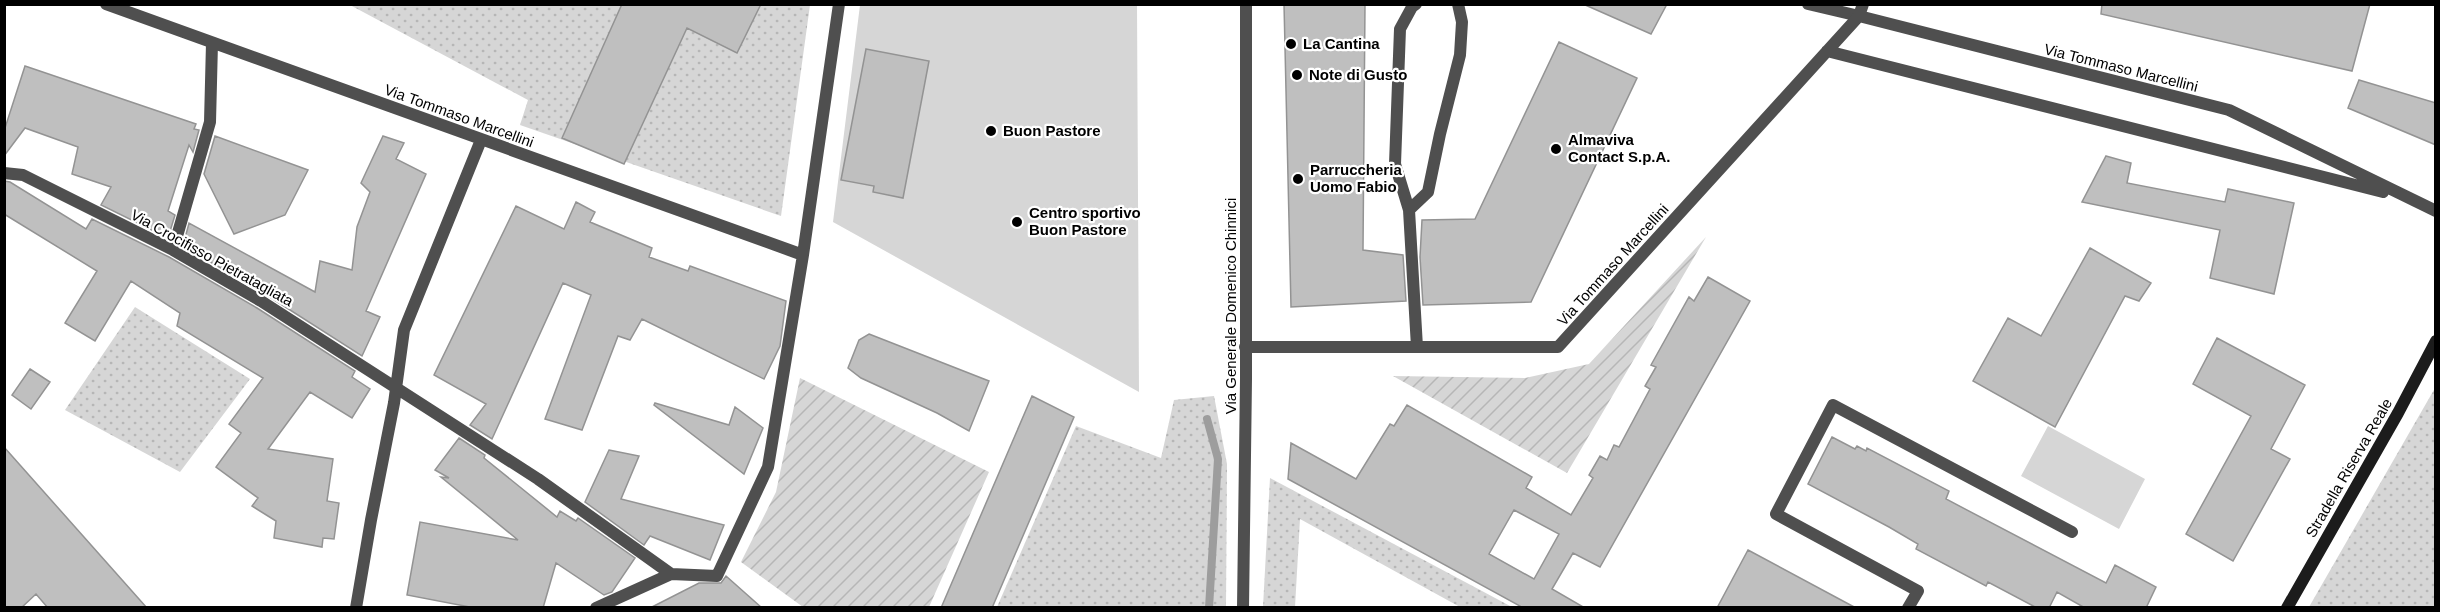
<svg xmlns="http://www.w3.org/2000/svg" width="2440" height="612" font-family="Helvetica,sans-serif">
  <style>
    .grass { fill: url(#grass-dots) }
    .park { fill: #d6d6d6 }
    .garden { fill: url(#garden-furrows) }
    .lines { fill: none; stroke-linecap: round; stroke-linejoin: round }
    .stream { stroke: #9d9d9d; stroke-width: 8 }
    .building { fill: #bfbfbf; stroke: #939393; stroke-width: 1.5; fill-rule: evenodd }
    .lane { stroke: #4f4f4f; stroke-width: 12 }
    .street { stroke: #4f4f4f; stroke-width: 12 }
    .secondary { stroke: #1c1c1c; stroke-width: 12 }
    .poi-dot { fill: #000; stroke: #fff; stroke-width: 2 }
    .labels { text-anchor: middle; stroke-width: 4.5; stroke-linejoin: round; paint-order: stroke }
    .poi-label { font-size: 15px; font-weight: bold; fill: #000; stroke: #fff; text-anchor: start }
    .street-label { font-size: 15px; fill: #000; stroke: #fff }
  </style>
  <defs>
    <pattern id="grass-dots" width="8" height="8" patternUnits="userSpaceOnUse" patternTransform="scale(1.5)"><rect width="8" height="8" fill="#d6d6d6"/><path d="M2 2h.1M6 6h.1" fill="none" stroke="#b6b6b6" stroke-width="1.8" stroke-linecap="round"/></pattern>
    <pattern id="garden-furrows" width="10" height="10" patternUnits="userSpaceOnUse" patternTransform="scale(1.5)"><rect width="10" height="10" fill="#d6d6d6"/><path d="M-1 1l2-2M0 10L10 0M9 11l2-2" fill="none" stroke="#b6b6b6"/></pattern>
  </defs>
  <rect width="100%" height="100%" fill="#fff"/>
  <path class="grass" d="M350,5H810L781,216L520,125L528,100Z
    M135,307L250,379L180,472L65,410Z
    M2435,388V607H2309Z
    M1214,396L1227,464L1226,607H997L1076,426L1161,458L1174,400Z
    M1270,478L1512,607H1460L1300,519L1295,607H1263Z"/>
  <path class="park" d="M860,5H1137L1139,392L833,222Z
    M2048,426L2145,479L2119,529L2021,476Z"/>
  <path class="garden" d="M1706,237L1567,473L1393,376L1525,378L1589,364Z
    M800,378L989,472L929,607H803L741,562L776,492Z"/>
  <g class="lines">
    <path class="stream" d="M1207,419L1218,459L1209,608"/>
  </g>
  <path class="building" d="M622,4H761L737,53L687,28L624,164L562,138Z
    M1284,4H1365L1363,250L1403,255L1406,301L1291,307Z
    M1583,4H1667L1651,34Z
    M2102,4H2370L2352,71L2101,14Z
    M1559,42L1637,78L1531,302L1423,305L1420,257L1422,220L1475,219Z
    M866,49L929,61L903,198L873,192L874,186L841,180Z
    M25,66L196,124L194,129L199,130L193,152L189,145L168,211L175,215L168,238L101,205L111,187L72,174L78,147L25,128L4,156V131Z
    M2359,80L2436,103V145L2348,108Z
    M215,136L308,170L285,215L234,234L204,174Z
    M383,136L404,143L396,159L426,174L366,311L380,317L362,356L265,294L183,246L189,223L315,292L320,261L352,270L357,227L370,192L361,183Z
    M2106,156L2131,163L2127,183L2225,202L2228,189L2294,203L2274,294L2210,278L2220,230L2082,202Z
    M4,181L10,182L86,229L92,219L169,257L257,308L355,371L352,377L370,389L352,418L310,392L268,449L333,459L327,501L339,503L334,539L323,538L322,547L274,538L276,521L252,506L258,498L216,467L241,433L229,424L263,378L177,326L180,313L131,281L95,341L65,323L97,271L4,214Z
    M576,202L595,212L590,222L652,248L649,257L688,271L690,266L786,301L780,346L764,379L642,319L630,340L618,336L582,430L545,419L591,295L563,283L492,439L470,425L486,404L434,375L516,206L564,229Z
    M2090,248L2151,283L2139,301L2125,296L2055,427L1973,381L2008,318L2041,336Z
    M1708,277L1750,301L1600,567L1573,553L1552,589L1585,608H1519L1520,606L1288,479L1291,443L1356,479L1390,424L1394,426L1407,405L1532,477L1526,488L1571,515L1593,478L1589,475L1600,456L1607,460L1614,445L1619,447L1650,389L1645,386L1656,367L1651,365L1689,297L1694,301ZM1514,510L1559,534L1534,579L1489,554Z
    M869,334L989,381L969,431L937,413L861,378L848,368L859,340Z
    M2217,338L2305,385L2271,449L2290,459L2233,561L2186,534L2251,416L2193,384Z
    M30,369L50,382L31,409L12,395Z
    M1032,396L1074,417L992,608H941Z
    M655,403L729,425L735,407L763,428L744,474L654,405Z
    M1832,437L1855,449L1857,446L1866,451L1867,448L1949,491L1946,499L2106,583L2115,565L2156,587L2146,608H2085L2057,592L2049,608H2037L1988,582L1986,586L1916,549L1918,544L1889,527L1808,484Z
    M459,438L485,455L484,458L557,517L560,511L576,521L578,518L635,558L612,592L604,595L556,563L543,608H475L407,595L420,522L518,540L441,477L449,478L435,470Z
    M4,447L147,608H48L36,594L21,608H4Z
    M609,450L639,456L621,499L724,525L710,560L650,536L644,545L585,502Z
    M1748,550L1856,608H1717Z
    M726,576L762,608H650L699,583H721Z"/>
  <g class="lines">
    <path class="lane" d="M1416,4L1412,7L1400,29L1395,164L1409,210L1417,347
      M1808,4L1859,16
      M1409,210L1428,192L1440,134L1460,55L1462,22L1458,4
      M1908,608L1918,591L1776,514L1833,405L2072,532"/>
    <path class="street" d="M106,4L803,255
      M1859,16L2229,110L2436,211
      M1827,51L2383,192
      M4,173L23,175L173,250L261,301L538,479L671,574
      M173,250L210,122L212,43
      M1245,347H1558L1859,16L1863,4
      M356,608L371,520L394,403L404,330L481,140
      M596,608L671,574L717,576L768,467L803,255L839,4
      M1243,608L1246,379V4"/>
    <path class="secondary" d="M2287,608L2398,413L2436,341"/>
  </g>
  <g class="poi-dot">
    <circle cx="1291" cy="44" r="6"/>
    <circle cx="1297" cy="75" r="6"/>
    <circle cx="991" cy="131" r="6"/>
    <circle cx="1556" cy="149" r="6"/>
    <circle cx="1298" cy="179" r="6"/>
    <circle cx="1017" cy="222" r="6"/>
  </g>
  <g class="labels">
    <g class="poi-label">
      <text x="1303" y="49">La Cantina</text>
      <text x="1309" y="80">Note di Gusto</text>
      <text x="1003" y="136">Buon Pastore</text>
      <text x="1568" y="145">Almaviva<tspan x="1568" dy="17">Contact S.p.A.</tspan></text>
      <text x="1310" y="175">Parruccheria<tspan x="1310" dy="17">Uomo Fabio</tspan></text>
      <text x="1029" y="218">Centro sportivo<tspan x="1029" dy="17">Buon Pastore</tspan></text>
    </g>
    <g class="street-label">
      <text transform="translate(2121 68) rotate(14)" y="5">Via Tommaso Marcellini</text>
      <text transform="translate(459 116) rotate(20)" y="5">Via Tommaso Marcellini</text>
      <text transform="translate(212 258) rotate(29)" y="5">Via Crocifisso Pietratagliata</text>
      <text transform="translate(1613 265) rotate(-48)" y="5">Via Tommaso Marcellini</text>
      <text transform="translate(1231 306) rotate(-90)" y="5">Via Generale Domenico Chinnici</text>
      <text transform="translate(2349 468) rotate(-60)" y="5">Stradella Riserva Reale</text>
    </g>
  </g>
  <rect width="2440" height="612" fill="none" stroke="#000000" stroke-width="12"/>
</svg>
